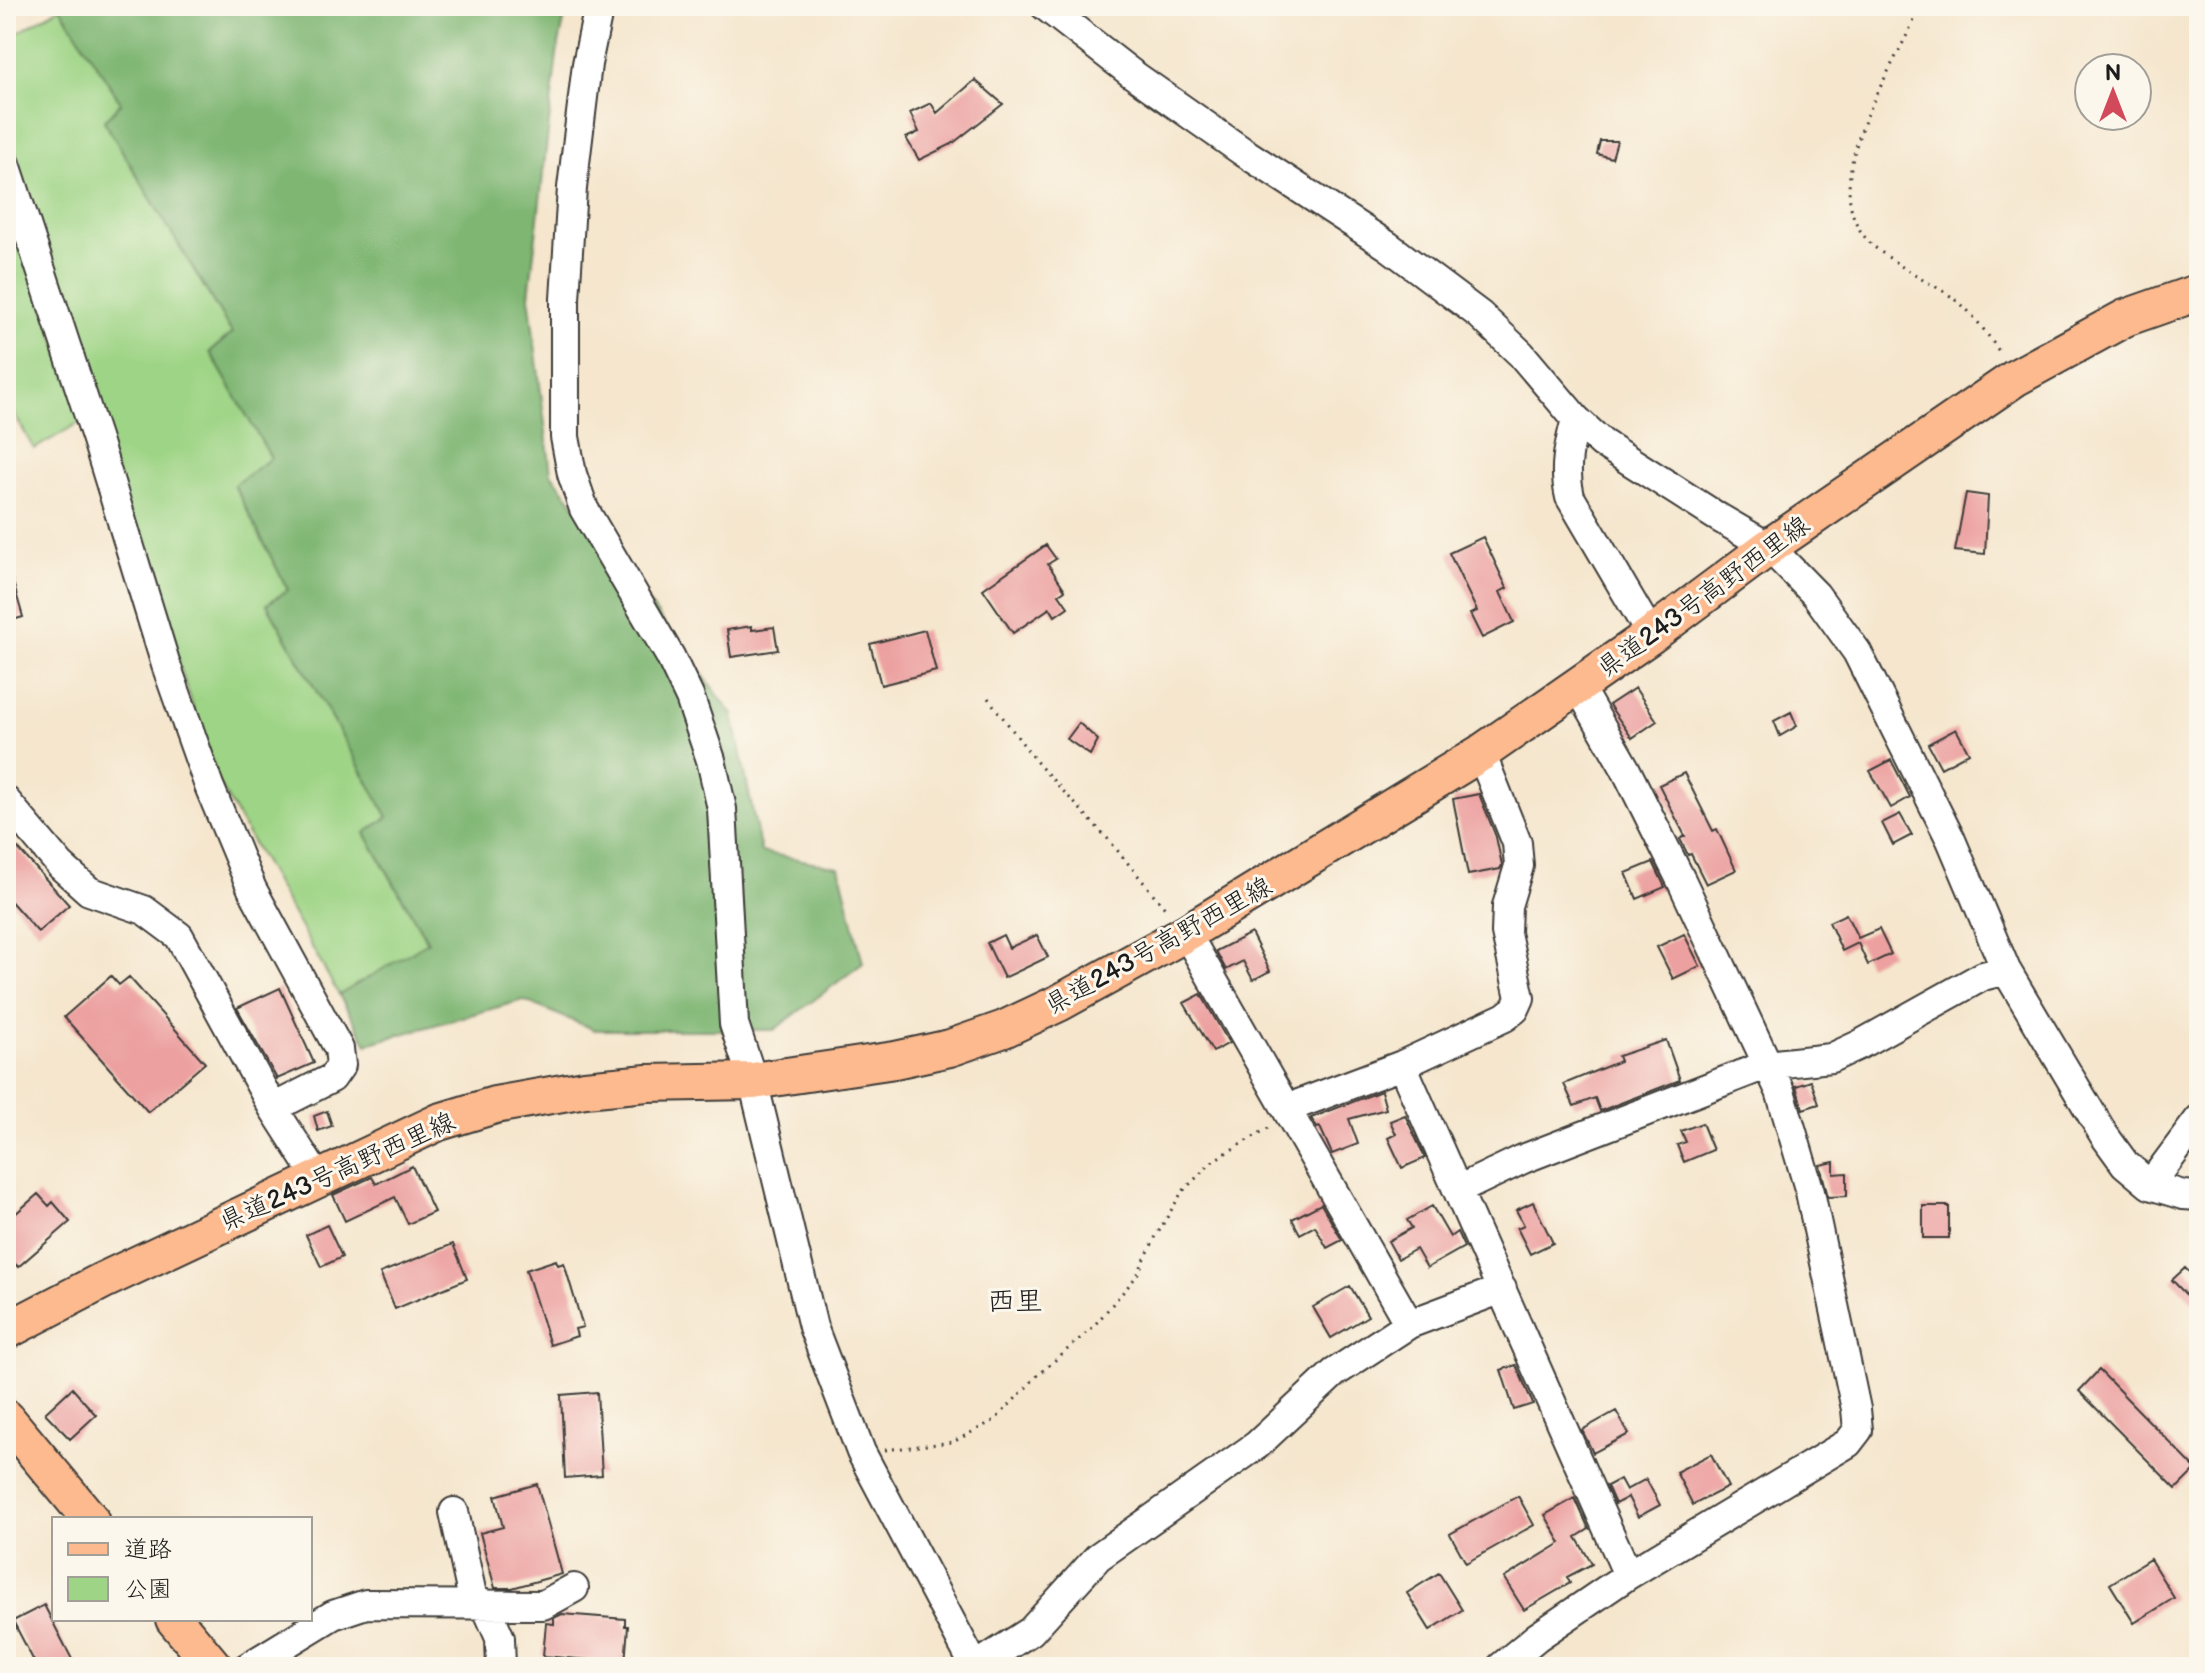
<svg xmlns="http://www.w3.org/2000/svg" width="2205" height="1673" font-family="'Balsamiq Sans','Klee One',sans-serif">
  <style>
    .green { fill: #9ed485; stroke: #5d7850; stroke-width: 2 }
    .forest { fill: #7eb672; stroke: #4d6947; stroke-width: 2 }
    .building { fill: #eca1a0 }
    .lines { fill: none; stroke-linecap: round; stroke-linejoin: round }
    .minor-casing { stroke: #3d3a37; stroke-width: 32 }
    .major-casing { stroke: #3d3a37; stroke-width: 40 }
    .path { stroke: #3d3a37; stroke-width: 3; stroke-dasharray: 2 6; stroke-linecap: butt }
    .minor { stroke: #fff; stroke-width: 28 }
    .major { stroke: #fcba8e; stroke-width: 36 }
    .labels { text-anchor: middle; stroke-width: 6; stroke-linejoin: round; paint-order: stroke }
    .street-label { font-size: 26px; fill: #1c1c1c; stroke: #fbf7ec }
    .neighbourhood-label { font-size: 28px; fill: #1c1c1c; stroke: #fbf7ec }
  </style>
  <rect width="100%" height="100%" fill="#fbf7ec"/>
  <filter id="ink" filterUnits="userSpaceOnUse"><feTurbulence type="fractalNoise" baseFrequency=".0125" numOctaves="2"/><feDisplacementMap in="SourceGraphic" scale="16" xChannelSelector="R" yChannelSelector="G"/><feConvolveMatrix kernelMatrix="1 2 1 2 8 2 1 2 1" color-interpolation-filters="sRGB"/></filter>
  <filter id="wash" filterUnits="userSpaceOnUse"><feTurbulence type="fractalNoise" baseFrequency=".006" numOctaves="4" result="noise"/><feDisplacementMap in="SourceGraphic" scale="32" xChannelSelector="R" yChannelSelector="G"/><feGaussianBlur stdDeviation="1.8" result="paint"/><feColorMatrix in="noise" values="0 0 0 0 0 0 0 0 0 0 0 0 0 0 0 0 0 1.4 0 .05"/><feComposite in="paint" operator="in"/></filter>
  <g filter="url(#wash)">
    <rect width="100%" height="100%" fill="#f5e6cd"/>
    <path class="green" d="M61,7L122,103L104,121L232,333L210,352L272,458L234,485L288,590L267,604L388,817L365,833L428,943L339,995L217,780L6,139V40Z
      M6,191L82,421L34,449L6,399Z"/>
    <path class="forest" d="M59,6H567L557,54L529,296L551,473L733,715L761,852L839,867L863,963L774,1030H595L523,1000L367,1044L339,995L428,942L365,833L388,817L267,604L288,590L234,485L271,458L210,352L232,333L104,121L121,103Z"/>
    <g id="blocks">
      <path class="building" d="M975,80L1003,104L952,144L919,160L906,138L919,132L910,113L931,103L937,113Z
        M1600,141H1617L1612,158L1597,154Z
        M1966,493L1988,496L1985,554L1955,551Z
        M1483,537L1507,588L1500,592L1514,622L1482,638L1470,614L1477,611L1449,553Z
        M1046,545L1056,559L1048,564L1065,590L1059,594L1068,607L1055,616L1050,608L1013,633L983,589Z
        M10,572L23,617L6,622V573Z
        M752,626V630L774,627L778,650L731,657L727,630Z
        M925,630L936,671L881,685L870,644Z
        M1635,688L1657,721L1632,738L1609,705Z
        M1791,712L1797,726L1780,736L1774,721Z
        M1079,723L1098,740L1090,755L1067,739Z
        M1956,729L1969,753L1941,768L1928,744Z
        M1891,760L1910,797L1891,808L1870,771Z
        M1684,773L1713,831L1717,829L1736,870L1706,884L1691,854L1688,855L1680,839L1685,836L1659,785Z
        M1479,794L1496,837L1502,865L1500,869L1468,875L1453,799Z
        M1900,814L1912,835L1893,845L1882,823Z
        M6,835L69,905L38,932L6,896Z
        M1653,862L1665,887L1637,899L1626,873Z
        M1846,914L1858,938L1879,929L1891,954L1868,965L1858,943L1842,951L1829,922Z
        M1251,933L1270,971L1253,980L1243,961L1226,970L1216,951Z
        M1684,934L1700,966L1673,979L1657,947Z
        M1003,935L1009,948L1037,935L1048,957L1004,978L987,943Z
        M111,976L119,985L129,977L205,1063L148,1112L64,1017Z
        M280,988L314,1063L277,1079L237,1008Z
        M1201,994L1229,1043L1213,1052L1184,1003Z
        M1666,1040L1680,1080L1600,1111L1595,1098L1574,1106L1564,1084L1620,1061L1618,1056Z
        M1811,1081L1819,1104L1803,1109L1796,1086Z
        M1381,1091L1386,1109L1349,1119L1358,1144L1332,1154L1320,1127L1317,1128L1311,1118Z
        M327,1111L332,1126L318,1131L314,1116Z
        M1405,1115L1425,1158L1402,1168L1388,1138L1396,1134L1390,1121Z
        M1702,1123L1713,1150L1684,1162L1677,1145L1686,1142L1681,1131Z
        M1834,1162V1174L1847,1173V1196L1828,1197L1820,1165Z
        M412,1166L434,1212L408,1224L395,1197L345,1221L333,1195L372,1177L376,1184Z
        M38,1194L49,1206L53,1202L70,1222L18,1267L6,1254V1222Z
        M1533,1202L1553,1243L1530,1254L1517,1228L1524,1225L1516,1210Z
        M1321,1204L1342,1240L1327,1248L1315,1226L1300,1234L1292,1219Z
        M1432,1206L1450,1237L1457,1232L1464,1247L1427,1268L1416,1249L1398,1259L1388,1241L1412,1228L1407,1220Z
        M1923,1206H1949V1238H1923Z
        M327,1225L342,1257L321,1267L306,1235Z
        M453,1244L467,1279L395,1309L380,1273Z
        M556,1260L558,1265L564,1263L583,1327L575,1329L577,1336L550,1345L526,1270Z
        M2185,1268L2199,1282V1308L2172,1280Z
        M1350,1286L1368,1316L1331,1338L1313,1307Z
        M1516,1365L1533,1404L1514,1410L1501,1370Z
        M2099,1370L2196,1469L2176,1489L2079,1391Z
        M72,1388L96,1415L70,1439L45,1413Z
        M597,1392L602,1475L565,1478L561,1395Z
        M1616,1411L1629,1434L1593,1453L1582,1430Z
        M1711,1454L1728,1487L1693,1505L1676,1472Z
        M1620,1479L1626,1490L1646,1479L1660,1505L1638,1517L1628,1497L1615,1504L1607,1486Z
        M537,1484L562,1574L512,1588H495L480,1533L503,1527L495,1496Z
        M1518,1496L1534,1525L1466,1563L1450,1534Z
        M1575,1498L1589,1529L1576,1537L1592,1564L1567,1577L1570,1583L1524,1610L1504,1578L1561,1543L1545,1515Z
        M2150,1559L2174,1598L2134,1623L2110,1584Z
        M1439,1573L1462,1610L1430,1630L1407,1593Z
        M44,1605L76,1667H37L13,1621Z
        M562,1614L625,1619V1626H628L625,1663L543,1656L546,1623L554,1624V1618Z"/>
    </g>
  </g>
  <g filter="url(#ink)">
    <use href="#blocks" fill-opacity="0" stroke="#3d3a37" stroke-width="2"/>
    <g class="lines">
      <defs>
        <path id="minor" d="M599,6L587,64L572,188L565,299V437L572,474L584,509L670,656L690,698L711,760L722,809L734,1024L753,1081L813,1327L861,1452L975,1667
          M1045,6L1131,73L1242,151L1388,246L1480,315L1521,354L1576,419L1602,443L1716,516L1769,547L1816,595L1857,652L1951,840L2006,970L2104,1135L2125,1164L2150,1185L2183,1195L2199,1196
          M6,164L97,440L166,665L209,786L252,889L339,1049L341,1065L332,1078L273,1108
          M1576,419C1569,446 1563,469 1570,497L1651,635
          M6,801L61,866L89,891L144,910L179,936L273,1108L317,1177
          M1186,933L1409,1324
          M1402,1065L1628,1575
          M1288,1108L1402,1065L1505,1017L1515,1009L1520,998L1506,933L1507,906L1519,866L1517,843L1481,753
          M2150,1185L2199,1119
          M1458,1190L1523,1159L1766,1065L1831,1058L1859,1045L1983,976L2006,970
          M454,1512L474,1604
          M485,1604L500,1638L501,1667
          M248,1667L333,1615L366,1604L543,1605L574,1588
          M975,1667L1031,1631L1098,1557L1257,1445L1334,1373L1409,1324L1502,1289
          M1501,1667L1537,1637L1628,1575L1848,1443L1858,1430L1856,1409L1810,1192L1780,1091L1682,882L1625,768L1578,686"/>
        <path id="major" d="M6,1331L102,1281L439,1122L495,1105L585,1089L647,1083L753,1081L895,1060L950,1048L1004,1029L1059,1003L1186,933L1481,753L1651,635L1769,547L2015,378L2125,318L2199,292
          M6,1418L90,1519
          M174,1619L214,1667"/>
      </defs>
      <use href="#minor" class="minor-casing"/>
      <use href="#major" class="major-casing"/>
      <path class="path" d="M1920,6C1896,69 1809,182 1871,244C1880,252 1891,259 1901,266C1919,280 1947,290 1963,306C1977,319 1990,338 2001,354
        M988,698L1039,765L1108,839L1168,912
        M885,1450L953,1442L995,1420L1039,1374L1092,1328L1136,1277L1156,1236L1182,1192L1214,1160L1270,1127"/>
      <use href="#minor" class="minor"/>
      <use href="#major" class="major"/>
    </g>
  </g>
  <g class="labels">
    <g class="street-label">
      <text transform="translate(1703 596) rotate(-36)" y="9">県道243号高野西里線</text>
      <text transform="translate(1158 945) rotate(-29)" y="9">県道243号高野西里線</text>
      <text transform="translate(337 1171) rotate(-24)" y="9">県道243号高野西里線</text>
    </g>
    <g class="neighbourhood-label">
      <text x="1015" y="1310">西里</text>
    </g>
  </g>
  <rect width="2205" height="1673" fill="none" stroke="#fbf7ec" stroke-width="32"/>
  <rect x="52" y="1517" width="260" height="104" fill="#fbf7ec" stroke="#a29f99" stroke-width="2"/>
  <rect x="68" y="1543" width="40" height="12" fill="#fcba8e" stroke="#a29f99" stroke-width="2"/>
  <text x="124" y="1557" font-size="24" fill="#1c1c1c">道路</text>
  <rect x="68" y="1577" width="40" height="24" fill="#9ed485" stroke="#a29f99" stroke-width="2"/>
  <text x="124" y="1597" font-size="24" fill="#1c1c1c">公園</text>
  <g transform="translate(2113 92)"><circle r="38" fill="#fbf7ec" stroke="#a29f99" stroke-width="2"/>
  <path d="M0-6L14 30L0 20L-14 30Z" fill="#d1495b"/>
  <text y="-12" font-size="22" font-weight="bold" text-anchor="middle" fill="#1c1c1c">N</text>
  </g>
</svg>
